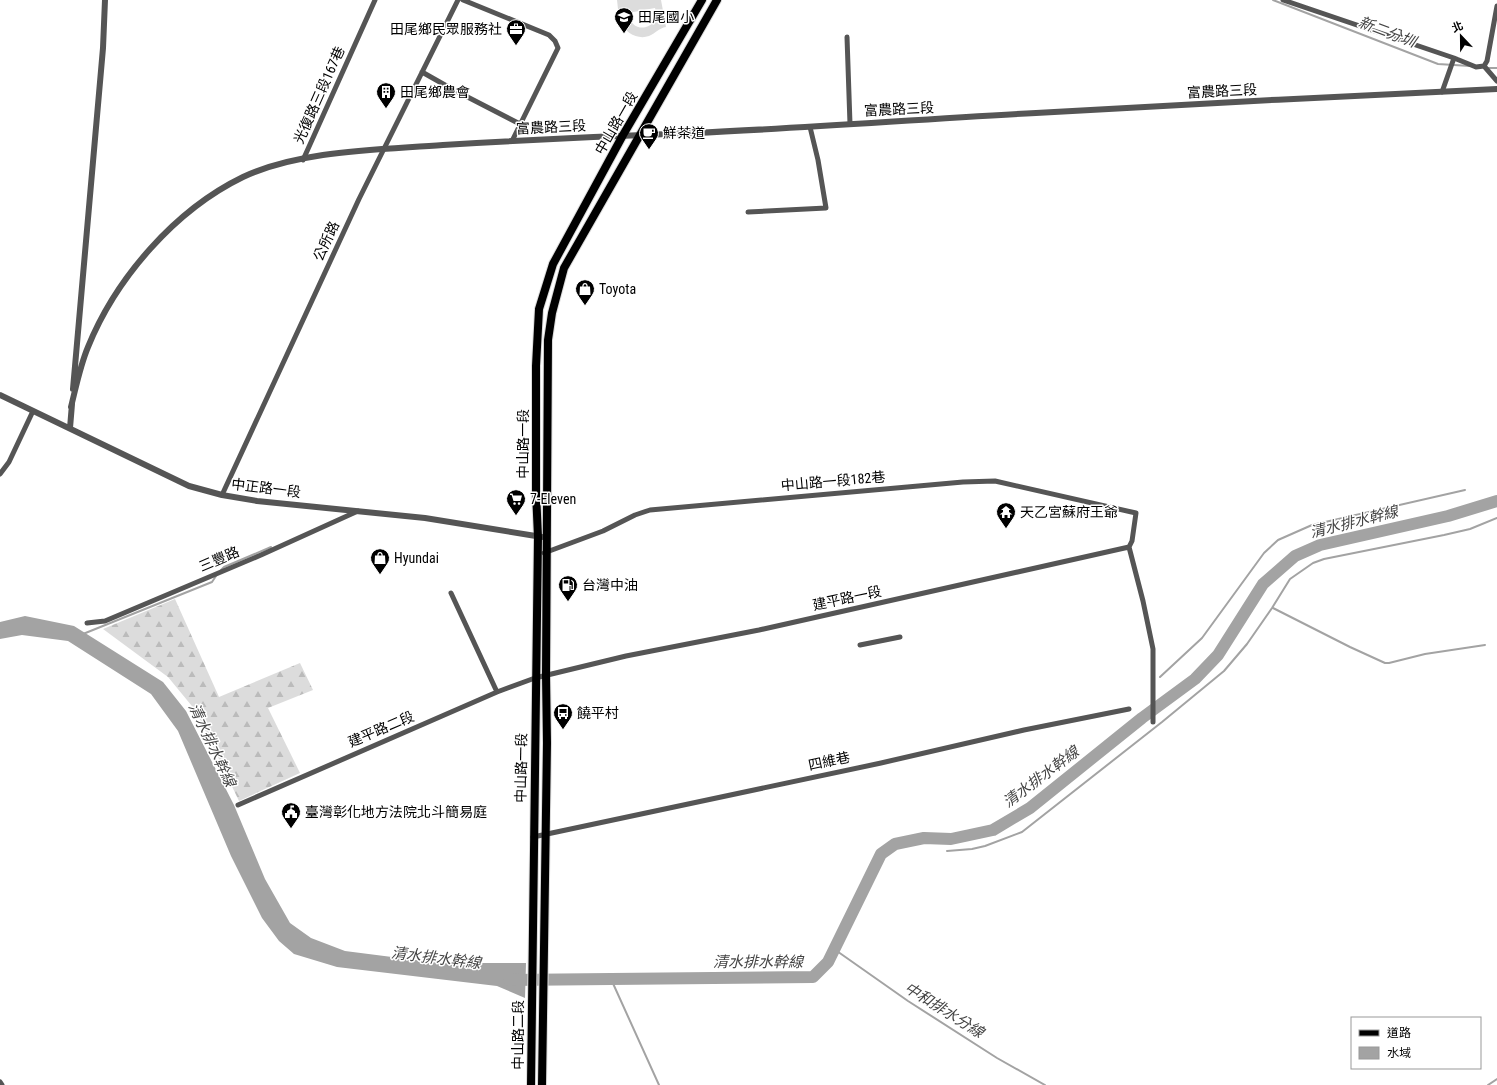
<svg xmlns="http://www.w3.org/2000/svg" width="1497" height="1085" font-family="'Roboto Condensed','Noto Sans TC',sans-serif">
  <style>
    .green { fill: #dcdcdc; fill-rule: evenodd }
    .forest { fill: url(#forest-firs) }
    .water { fill: #a3a3a3 }
    .lines { fill: none; stroke-linecap: round; stroke-linejoin: round }
    .stream { stroke: #a3a3a3; stroke-width: 2 }
    .river { stroke: #a3a3a3; stroke-width: 12 }
    .primary-casing { stroke: #dbdbdb; stroke-width: 10 }
    .minor { stroke: #555; stroke-width: 5 }
    .tertiary { stroke: #555; stroke-width: 6 }
    .primary { stroke: #000; stroke-width: 8 }
    .labels { text-anchor: middle; stroke-width: 3; stroke-linejoin: round; paint-order: stroke }
    .poi-label { font-size: 14px; fill: #000; stroke: #fff; text-anchor: start }
    .street-label { font-size: 14px; fill: #000; stroke: #fff }
    .water-label { font-size: 15px; font-style: italic; fill: #444; stroke: #fff }
  </style>
  <defs>
    <pattern id="forest-firs" width="22" height="20" patternUnits="userSpaceOnUse"><rect width="22" height="20" fill="#dcdcdc"/><path d="M5 1l3.5 6h-7zM16 11l3.5 6h-7z" fill="#bbb"/></pattern>
  </defs>
  <rect width="100%" height="100%" fill="#fff"/>
  <path class="green" d="M617,0H661L666,27C659,28 656,33 649,36C638,40 625,33 621,22C618,15 618,7 617,0ZM655,8C661,30 631,36 628,13Z"/>
  <path class="forest" d="M175,599L219,697L300,663L313,690L268,708L300,773L239,801L196,711L168,677L103,629Z"/>
  <path class="water" d="M25,616L74,626L163,682L186,711L234,805L265,879L290,923L311,938L345,951L439,963H526L525,998L497,986L337,967L294,954L279,941L262,918L231,856L178,731L151,694L68,641L22,635L0,639V622Z"/>
  <g class="lines">
    <path class="stream" d="M1273,0L1438,64L1470,66
      M1486,68H1497
      M221,570L224,567L271,547
      M1273,608L1350,647L1385,663H1389L1425,654L1485,645
      M83,634L212,582L216,576
      M1160,677L1202,638L1264,553L1278,540L1312,525L1465,490
      M947,851L972,849L985,846L1022,832L1162,722L1224,671L1247,644L1272,608L1290,579L1313,563L1324,559L1444,535L1470,529L1497,518
      M834,949L908,1001L997,1058L1045,1085
      M611,979L659,1085
      M1488,1085L1497,1079"/>
    <path class="river" d="M509,980L813,977L828,962L881,854L895,844L924,838L951,839L993,830L1030,808L1142,718L1195,679L1218,655L1263,584L1295,556L1320,545L1448,516L1497,501"/>
    <defs>
      <path id="primary" d="M531,1085L538,537L536,492V366L539,309L553,264L623,135L702,0
        M542,1085L547,743L546,675L548,340L552,313L564,268L717,0"/>
    </defs>
    <use href="#primary" class="primary-casing"/>
    <path class="minor" d="M463,0L549,35L555,41L558,48L512,141
      M1283,0L1454,58L1476,67L1484,66L1487,61L1497,6
      M847,37L850,124
      M1484,66L1497,81
      M422,72L452,89L520,124
      M1442,92L1454,58
      M303,160L375,0
      M748,212L826,208L818,160L810,127
      M0,474L9,462L33,411
      M222,495L359,199L458,0
      M1129,547L1143,601L1153,649V722
      M451,593L497,692
      M87,623L105,621L261,555L358,511
      M860,645L900,637
      M238,805L497,692L535,678L626,656L759,630L1129,547L1132,541L1136,513L995,481L963,482L650,510L635,515L603,531L544,553
      M533,837L881,763L1024,730L1129,709
      M0,1082L2,1085"/>
    <path class="tertiary" d="M73,389L103,48L105,0
      M0,395L189,486L222,495L257,501L425,518L542,537
      M71,407C76,387 80,366 88,347C116,278 175,210 243,177C301,150 379,150 443,145C526,140 609,136 693,133C807,128 922,119 1036,113C1190,104 1343,96 1497,89
      M70,428L72,404"/>
    <use href="#primary" class="primary"/>
  </g>
  <defs>
    <symbol id="school-pin" viewBox="-11 -11 22 30"><path d="M0 17L-7.5 6A9.5 9.5 0 1 1 7.5 6Z" fill="#000" stroke="#fff"/><path d="M0-5L7-2L0 1L-7-2ZM-4 1L0 2.5L4 1V4Q0 6-4 4Z" fill="#fff"/></symbol>
    <symbol id="office-pin" viewBox="-11 -11 22 30"><path d="M0 17L-7.5 6A9.5 9.5 0 1 1 7.5 6Z" fill="#000" stroke="#fff"/><path d="M-6-3h4V-5.5h4V-3h4V5H-6ZM-1-4.5V-3h2v-1.5ZM-6 0V1H6V0Z" fill="#fff"/></symbol>
    <symbol id="building-pin" viewBox="-11 -11 22 30"><path d="M0 17L-7.5 6A9.5 9.5 0 1 1 7.5 6Z" fill="#000" stroke="#fff"/><path d="M-4-6H4V6H1V3H-1V6H-4ZM-2.5-4.3h1.7v1.8h-1.7ZM.8-4.3h1.7v1.8H.8ZM-2.5-1h1.7V.8h-1.7ZM.8-1h1.7V.8H.8Z" fill="#fff"/></symbol>
    <symbol id="cafe-pin" viewBox="-11 -11 22 30"><path d="M0 17L-7.5 6A9.5 9.5 0 1 1 7.5 6Z" fill="#000" stroke="#fff"/><path d="M-5.5-4.5H6V0H3Q3 3.5 0 3.5H-2.5Q-5.5 3.5-5.5 0ZM3-3.2v2h1.7v-2ZM-6 4.5H4V6H-6Z" fill="#fff"/></symbol>
    <symbol id="shop-pin" viewBox="-11 -11 22 30"><path d="M0 17L-7.5 6A9.5 9.5 0 1 1 7.5 6Z" fill="#000" stroke="#fff"/><path d="M-5-2.5h2.3a2.7 3.5 0 0 1 5.4 0H5L5.5 6h-11ZM-1.5-2.5h3a1.5 2.3 0 0 0-3 0Z" fill="#fff"/></symbol>
    <symbol id="supermarket-pin" viewBox="-11 -11 22 30"><path d="M0 17L-7.5 6A9.5 9.5 0 1 1 7.5 6Z" fill="#000" stroke="#fff"/><path d="M-6-5.5h2.5l.6 2H6L4.5 2H-2.5L-4.4-4H-6ZM-1.5 3.2a1.3 1.3 0 1 0 .1 0ZM3 3.2a1.3 1.3 0 1 0 .1 0Z" fill="#fff"/></symbol>
    <symbol id="temple-pin" viewBox="-11 -11 22 30"><path d="M0 17L-7.5 6A9.5 9.5 0 1 1 7.5 6Z" fill="#000" stroke="#fff"/><path d="M0-6L5-2H3V0L6.5 2.5H4V6H1.5V3h-3V6H-4V2.5H-6.5L-3 0V-2H-5Z" fill="#fff"/></symbol>
    <symbol id="fuel-pin" viewBox="-11 -11 22 30"><path d="M0 17L-7.5 6A9.5 9.5 0 1 1 7.5 6Z" fill="#000" stroke="#fff"/><path d="M-5.5-6h7V0h2V4h1.3V-2.5L3-4.5l.8-.8L6-3V5H2.5V1h-1V6h-7ZM-4.2-4.7v3.2H.2V-4.7Z" fill="#fff"/></symbol>
    <symbol id="bus-pin" viewBox="-11 -11 22 30"><path d="M0 17L-7.5 6A9.5 9.5 0 1 1 7.5 6Z" fill="#000" stroke="#fff"/><path d="M-5-6H5V4H4V6H2V4H-2V6H-4V4H-5ZM-3.5-4V0h7V-4ZM-3.5 1.2v1.5H-2V1.2ZM2 1.2v1.5H3.5V1.2Z" fill="#fff"/></symbol>
    <symbol id="civic-pin" viewBox="-11 -11 22 30"><path d="M0 17L-7.5 6A9.5 9.5 0 1 1 7.5 6Z" fill="#000" stroke="#fff"/><path d="M-.6-6.5H3V-4.5H.6V-3L4-1V1h2V6H-6V1h2V-1L-.6-3ZM-1.2 2.5V6h2.4V2.5Z" fill="#fff"/></symbol>
  </defs>
  <g fill-rule="evenodd">
    <use href="#school-pin" x="613" y="6" width="22" height="30"/>
    <use href="#office-pin" x="505" y="18" width="22" height="30"/>
    <use href="#building-pin" x="375" y="81" width="22" height="30"/>
    <use href="#cafe-pin" x="638" y="122" width="22" height="30"/>
    <use href="#shop-pin" x="574" y="278" width="22" height="30"/>
    <use href="#supermarket-pin" x="505" y="488" width="22" height="30"/>
    <use href="#temple-pin" x="995" y="501" width="22" height="30"/>
    <use href="#shop-pin" x="369" y="547" width="22" height="30"/>
    <use href="#fuel-pin" x="557" y="574" width="22" height="30"/>
    <use href="#bus-pin" x="552" y="702" width="22" height="30"/>
    <use href="#civic-pin" x="280" y="801" width="22" height="30"/>
  </g>
  <g class="labels">
    <g class="poi-label">
      <text x="638" y="22">田尾國小</text>
      <text x="502" y="34" text-anchor="end">田尾鄉民眾服務社</text>
      <text x="400" y="97">田尾鄉農會</text>
      <text x="663" y="138">鮮茶道</text>
      <text x="599" y="294">Toyota</text>
      <text x="530" y="504">7-Eleven</text>
      <text x="1020" y="517">天乙宮蘇府王爺</text>
      <text x="394" y="563">Hyundai</text>
      <text x="582" y="590">台灣中油</text>
      <text x="577" y="718">饒平村</text>
      <text x="305" y="817">臺灣彰化地方法院北斗簡易庭</text>
    </g>
    <g class="street-label">
      <text transform="translate(1222 91) rotate(-3)" y="5">富農路三段</text>
      <text transform="translate(319 95) rotate(-66)" y="5">光復路三段167巷</text>
      <text transform="translate(899 109) rotate(-3)" y="5">富農路三段</text>
      <text transform="translate(616 123) rotate(-60)" y="5">中山路一段</text>
      <text transform="translate(551 127) rotate(-3)" y="5">富農路三段</text>
      <text transform="translate(326 241) rotate(-65)" y="5">公所路</text>
      <text transform="translate(523 444) rotate(-90)" y="5">中山路一段</text>
      <text transform="translate(833 481) rotate(-5)" y="5">中山路一段182巷</text>
      <text transform="translate(266 488) rotate(7)" y="5">中正路一段</text>
      <text transform="translate(219 559) rotate(-23)" y="5">三豐路</text>
      <text transform="translate(847 598) rotate(-12)" y="5">建平路一段</text>
      <text transform="translate(381 729) rotate(-23)" y="5">建平路二段</text>
      <text transform="translate(829 761) rotate(-12)" y="5">四維巷</text>
      <text transform="translate(521 768) rotate(-89)" y="5">中山路一段</text>
      <text transform="translate(518 1035) rotate(-90)" y="5">中山路二段</text>
    </g>
    <g class="water-label">
      <text transform="translate(1387 32) rotate(21)" y="5">新二分圳</text>
      <text transform="translate(1354 522) rotate(-14)" y="5">清水排水幹線</text>
      <text transform="translate(212 745) rotate(65)" y="5">清水排水幹線</text>
      <text transform="translate(1041 777) rotate(-37)" y="5">清水排水幹線</text>
      <text transform="translate(436 958) rotate(7)" y="5">清水排水幹線</text>
      <text x="758" y="967">清水排水幹線</text>
      <text transform="translate(944 1010) rotate(32)" y="5">中和排水分線</text>
    </g>
  </g>
  <rect x="1351" y="1017" width="130" height="52" fill="#ffffff" stroke="#999999"/>
  <rect x="1359" y="1030" width="20" height="6" fill="#000000" stroke="#999999"/>
  <text x="1387" y="1037" font-size="12" fill="#000000">道路</text>
  <rect x="1359" y="1047" width="20" height="12" fill="#a3a3a3" stroke="#999999"/>
  <text x="1387" y="1057" font-size="12" fill="#000000">水域</text>
  <g transform="translate(1461 36) rotate(338)" stroke="#ffffff" stroke-width="3" paint-order="stroke">
  <path d="M0-3L7 15L0 10L-7 15Z" fill="#000000"/>
  <text y="-6" font-size="11" font-weight="bold" text-anchor="middle" fill="#000000">北</text>
  </g>
</svg>
